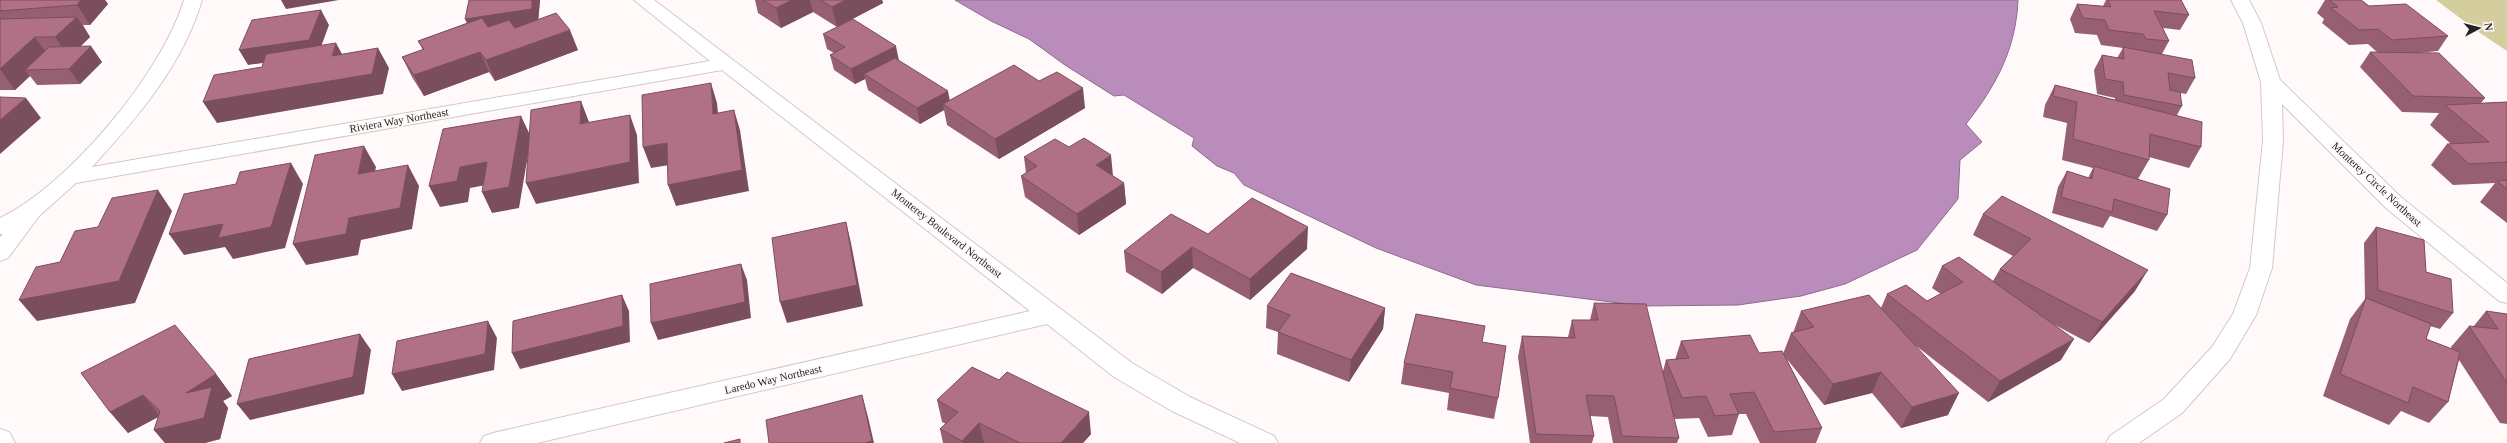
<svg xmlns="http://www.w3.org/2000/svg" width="2507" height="443" font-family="Georgia,serif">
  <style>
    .green { fill: #d4ce9f }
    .water { fill: #b98cbc; stroke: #8d6c8e }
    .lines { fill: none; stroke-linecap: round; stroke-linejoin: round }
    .minor-casing { stroke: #d2c9c8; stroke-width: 2 }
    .minor { fill: #fff; fill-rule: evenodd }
    .wall { fill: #976072 }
    .shaded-wall { fill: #7b4e5d }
    .building { fill: #b07085; stroke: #7b4e5d }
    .labels { text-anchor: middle; stroke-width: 4; stroke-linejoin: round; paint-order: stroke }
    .street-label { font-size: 11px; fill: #262323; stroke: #fffaf9 }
  </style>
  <rect width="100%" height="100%" fill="#fffaf9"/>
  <path class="green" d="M2436,0H2507V51L2480,33Z"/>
  <path class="water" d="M955,0H2018C2016,49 1996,86 1966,124L1982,142L1960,160L1958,199L1917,250L1845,284L1801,296L1738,305L1643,306L1476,285L1376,248L1244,185L1234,173L1217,166L1192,146L1194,138L1124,95L1114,96L1065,65L1029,39L991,21Z"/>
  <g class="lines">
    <defs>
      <path id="minor" d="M184,0H202C183,65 137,118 92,167L710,61L634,0H654L1132,363L1190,397L1274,436L1278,443H1240L1172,411L1114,377L1047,324L537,443H480L484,436L493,433L1030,311L722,70L76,183L39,216L8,258L0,261V237L3,234H0V218C69,185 162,73 184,0Z
        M2231,0H2249L2261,23L2280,80L2402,198L2507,283V303L2499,301L2386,208L2282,104L2283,141L2272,268L2256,315L2230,359L2182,413L2139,443H2106L2110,436L2164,399L2212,347L2233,314L2250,268L2263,141L2261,82L2243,23Z
        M0,429L9,432L15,443H0Z"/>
    </defs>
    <use href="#minor" class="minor-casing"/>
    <use href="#minor" class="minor"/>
  </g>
  <path class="wall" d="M0,0H105L108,4L90,25H83L90,37L80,47L102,62L80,84L37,85L30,76L15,90H0Z
    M469,0H540L538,20L578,50L495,81L489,72L424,96L412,77L402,57L423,50L418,41L467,23Z
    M755,0H882L883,3L841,25L899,61L949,101L1039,81L1085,108L999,159L947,125L944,110L920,124L868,90L865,79L855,84L834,70L830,55L834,53L827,49L823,34L837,27L813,12L781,28L758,13Z
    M2106,0H2181L2189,15L2180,30L2163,28L2169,41L2162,54L2195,78L2186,94L2180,93L2182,106L2177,115L2201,147L2189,168L2149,157V160L2138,179L2167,215L2157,231L2110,216L2103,228L2052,213L2058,187L2067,171L2088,178L2093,168L2062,160L2067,123L2043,117L2045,105L2055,85L2115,100V98L2097,94L2094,70L2102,55L2117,58L2123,48L2101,45L2097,35L2075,33L2070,19L2077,4L2103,6Z
    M2325,0H2361L2369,6L2448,36L2438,51L2417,53L2485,98L2481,103L2507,102V223L2480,202L2495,183L2453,185L2431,165L2447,144H2451L2430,125L2439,113L2402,112L2360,67L2370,52H2377L2368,44L2349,45L2322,23L2324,19L2317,13Z
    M1024,157L1113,176L1124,183L1126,204L1079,235L1025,197L1021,176L1026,173Z
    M1983,214L2135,291L2089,343L2055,325L2061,360L1988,402L1915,345L1948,415L1901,428L1872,393L1824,405L1786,358L1822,428L1816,443H1760L1746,414H1739L1732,435L1708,437L1699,418L1675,419L1673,415L1679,438L1677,443H1613L1608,417L1590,416L1594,436L1592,443H1530L1518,357L1522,336L1568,337L1572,320H1590L1594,303L1663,371L1666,360H1675L1681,341L1759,353L1783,354L1791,333H1793L1801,311L1881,308L1887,294L1927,301L1941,294L1932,288L1942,266L1993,281L2000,269L2013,256L1973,235Z
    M2376,227L2426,272L2453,313L2440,329L2430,326L2426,339L2451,349V347L2469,326L2473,327L2486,311L2507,314V424L2500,423L2459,360L2448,402L2429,423L2401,411L2389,425L2323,396L2350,319L2365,299L2364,243Z
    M1208,234L1307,249L1250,300L1193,268L1162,294L1126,272L1124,251Z
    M1267,306L1385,308L1383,329L1349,382L1277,354L1278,332L1266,328Z
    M1482,342L1498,398L1494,419L1447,410L1449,393L1401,384L1404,363Z
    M81,373L216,374L232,396L223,401L228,408L220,439L205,443H165L154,430L158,417L128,433L110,412Z
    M937,400L1091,434L1083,443H943L940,429L946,424L942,422Z"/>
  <path class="shaded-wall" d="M81,0H105L108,4L90,25L77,5Z
    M281,0H339L286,9Z
    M532,0H540L538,24L472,34L465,19Z
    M792,0H810L813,12L781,28L776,8Z
    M846,0H882L883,3L837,27L832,7Z
    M321,10L329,25L318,55L248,65L239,50Z
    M77,17L90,37L69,57L55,37Z
    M570,30L578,50L495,81L486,60Z
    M35,37L49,57L25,70L30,76L15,90L0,69Z
    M336,43L347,63L332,56Z
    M91,46L102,62L80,84L69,69Z
    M896,46L899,61L864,74L865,79L855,84L851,69Z
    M378,48L389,68L383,94L217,123L203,102Z
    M480,52L489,72L424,96L414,75Z
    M711,83L717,103L720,134L713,114Z
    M1083,88L1085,108L999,159L995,139Z
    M948,91L951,107L943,104L944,110L920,124L917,108Z
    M26,98L41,118L0,154V120Z
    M581,101L589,122L580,124Z
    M734,110L740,130L749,191L676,206L668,185Z
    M630,115L637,135L639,183L536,204L526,183Z
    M521,116L531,137L519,208L492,213L482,192Z
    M667,143L675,164L651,168L643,147Z
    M364,146L376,167L370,195L358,174Z
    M1111,155L1113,176L1096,165Z
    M487,162L497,183L470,188L468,202L440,207L429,186L460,167Z
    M291,163L303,184L285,248L233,259L225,247L184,255L169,234Z
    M408,165L419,186L412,229L361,240L358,255L306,265L293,244Z
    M1124,183L1126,204L1079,235L1077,214Z
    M158,190L172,211L135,303L37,321L19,300Z
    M846,222L851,243L863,306L787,323L780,302Z
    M1308,227L1307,249L1250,300V279Z
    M1192,247L1193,268L1162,294L1161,272Z
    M741,264L747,280L751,318L658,340L651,323Z
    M2148,270L2135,291L2089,343L2102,322Z
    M622,295L629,311L630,342L520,369L512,353Z
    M1385,308L1383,329L1349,382L1351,360Z
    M488,321L497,338L494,370L402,391L392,374Z
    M360,334L371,350L364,394L250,420L237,404Z
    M2074,339L2061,360L1988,402L2000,381Z
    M1881,372L1872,393L1824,405L1833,384Z
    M216,374L232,396L223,401L228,408L220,439L205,443H165L154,430L186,393Z
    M1959,393L1948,415L1901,428L1912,407Z
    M143,395L160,416L128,433L110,412Z
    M862,395L868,417L874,443H864Z
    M1089,412L1091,434L1083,443H1061Z
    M979,423L984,443H962V441Z"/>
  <path class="building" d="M0,0H81L77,5L0,11Z
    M469,0H532V9L465,19Z
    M763,0H792L776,8Z
    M820,0H846L832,7Z
    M2108,0H2181L2189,15L2154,11L2169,41L2146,39L2143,34L2109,30L2105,20L2083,18L2077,4L2111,7Z
    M2329,0H2361L2369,6L2406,4L2448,36L2392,40L2378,29L2359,30L2331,8L2338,7Z
    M321,10L309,40L239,50L252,20Z
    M556,13L570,30L486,60L480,52L414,75L402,57L424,49L418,41L482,18L488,27L509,20L515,28Z
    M77,17L55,37H35L0,69V19Z
    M853,19L896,46L851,69L830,55L845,47L823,34Z
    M336,43L332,56L378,48L372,74L203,102L214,75L262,67L266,54Z
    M91,46L69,69L25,70L49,47Z
    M2123,47L2192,60L2195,78L2168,73L2170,90L2180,92L2182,106L2124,95L2123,82L2105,79L2102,55L2124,59Z
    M2370,52L2439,53L2485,98L2413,96Z
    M895,58L948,91L917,108L864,74Z
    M1014,65L1039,81L1057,72L1083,88L995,139L943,104Z
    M711,83L713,114L734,110L742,170L668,185L667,143L643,147L642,95Z
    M2055,85L2202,122L2201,147L2150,134L2149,160L2073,139L2077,102L2053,96Z
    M0,97L26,98L0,120Z
    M581,101L580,124L630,115V162L526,183L531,110Z
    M2507,102V162L2469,164L2447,144L2489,142L2445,105Z
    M521,116L509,187L482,192L487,162L460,167L457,181L429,186L443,129Z
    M1084,138L1111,155L1096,165L1124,183L1077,214L1021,176L1037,166L1024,157L1055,139L1069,147Z
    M364,146L358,174L408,165L400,208L349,218L346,234L293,244L315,155Z
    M291,163L271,227L218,238L223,224L169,234L184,194L236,184L240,172Z
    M2094,166L2170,189L2167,215L2114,199L2112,212L2061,197L2067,171L2092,179Z
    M2507,180V189L2497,181Z
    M158,190L119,281L19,300L36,267L60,262L75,231L98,227L112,198Z
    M2002,196L2148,270L2102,322L2000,269L2031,239L1983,214Z
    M1252,198L1308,227L1250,279L1192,247L1161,272L1124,251L1171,214L1208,234Z
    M846,222L857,285L780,302L772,238Z
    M2376,227L2424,240L2426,272L2451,279L2453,313L2378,290Z
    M1959,257L2074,339L2000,381L1887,294L1906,285L1927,301L1963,282L1942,266Z
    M741,264L745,302L651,323L650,284Z
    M1291,273L1385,308L1351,360L1278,332L1290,315L1267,306Z
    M622,295L623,326L512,353L513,321Z
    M1869,295L1959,393L1912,407L1881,372L1833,384L1791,333L1814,327L1801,311Z
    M2366,298L2431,324L2426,339L2460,352L2448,402L2413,387L2408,403L2340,374Z
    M1594,303L1646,304L1679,438L1622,436L1614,396L1586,395L1594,436L1536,434L1522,336L1575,338L1572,320H1598Z
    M2486,311L2507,314V383L2469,326L2498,329Z
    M1416,314L1485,326L1482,342L1506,346L1498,398L1450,388L1453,372L1404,363Z
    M488,321L485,354L392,374L397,341Z
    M175,325L216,374L186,393L212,387L204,418L154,430L160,411L143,395L110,412L81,373Z
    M360,334L353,377L237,404L249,359Z
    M1750,335L1759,353L1782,351L1822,428L1774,432L1754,392L1730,394L1739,414L1715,416L1706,396L1682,398L1666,360L1689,358L1681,341Z
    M972,367L999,380L1007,372L1089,412L1061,443H1020L979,423L962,441L940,429L958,412L937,400Z
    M862,395L872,441L864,443H769L766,420Z
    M740,439V443H724Z"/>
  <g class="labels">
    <g class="street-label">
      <text transform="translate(399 120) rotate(-10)" y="4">Riviera Way Northeast</text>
      <text transform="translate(2377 184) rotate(43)" y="4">Monterey Circle Northeast</text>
      <text transform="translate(947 233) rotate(38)" y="4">Monterey Boulevard Northeast</text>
      <text transform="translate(773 379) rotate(-13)" y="4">Laredo Way Northeast</text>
    </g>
  </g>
  <g transform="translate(2479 28) rotate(83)" stroke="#fffaf9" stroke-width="3" paint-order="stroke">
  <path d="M0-3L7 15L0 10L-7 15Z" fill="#262323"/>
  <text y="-6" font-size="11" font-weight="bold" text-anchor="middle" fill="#262323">N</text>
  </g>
</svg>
